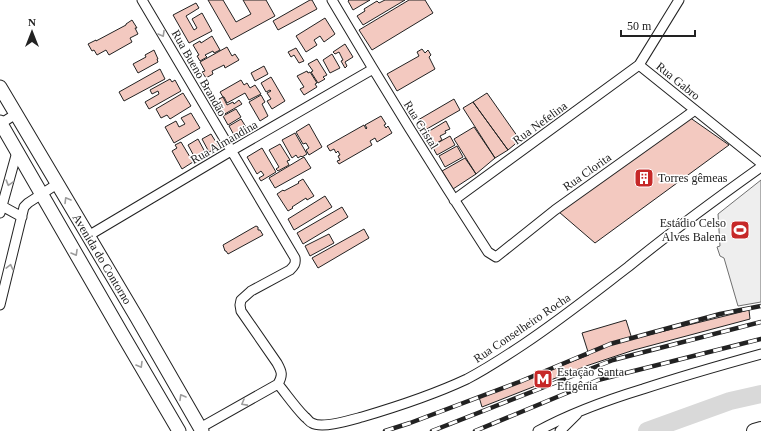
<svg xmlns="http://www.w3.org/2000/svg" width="761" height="431" font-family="Georgia,serif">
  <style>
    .green { fill: #eee; stroke: #6f6f6f }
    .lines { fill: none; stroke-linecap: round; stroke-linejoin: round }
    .river { stroke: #d9d9d9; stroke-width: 18 }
    .building { fill: #f3c9c0; stroke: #222 }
    .street-casing { stroke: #222; stroke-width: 11 }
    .secondary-casing { stroke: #222; stroke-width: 15 }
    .primary-casing { stroke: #222; stroke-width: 16 }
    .street { stroke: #fff; stroke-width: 9 }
    .secondary { stroke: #fff; stroke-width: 13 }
    .primary { stroke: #fff; stroke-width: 14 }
    .rail-casing { stroke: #222; stroke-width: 4.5 }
    .rail { stroke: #fff; stroke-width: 3; stroke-dasharray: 9; stroke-linecap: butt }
    .oneway { stroke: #9c9c9c }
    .labels { text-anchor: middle; stroke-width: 3; stroke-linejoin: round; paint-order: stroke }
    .street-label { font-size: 12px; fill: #222; stroke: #fff }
    .poi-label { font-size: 12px; fill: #222; stroke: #fff; text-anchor: start }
  </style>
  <rect width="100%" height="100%" fill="#fff"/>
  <path class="green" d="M761,180V302L738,306L724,258L720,256L717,247L720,246L718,214Z"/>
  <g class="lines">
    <path class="river" d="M647,431L730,401L761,394"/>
  </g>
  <path class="building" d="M208,0H223L236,22L251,14L243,0H266L275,16L231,40Z
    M310,0H312L317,9L278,30L273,21Z
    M349,0H370L353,10L348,1Z
    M385,0H405L363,25L357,16L365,11L364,9L377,1L379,3Z
    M409,0H425L433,13L372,50L359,30Z
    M196,3L199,8L186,16L194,30L197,28L192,19L202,13L212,31L189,43L173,15Z
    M325,18L335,34L324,42L320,36L314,40L317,45L306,52L296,36Z
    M132,20L137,28H135L138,34L130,38L132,42L109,55L106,50L97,55L94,50L92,51L88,44L96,40V41L126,25V24Z
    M212,36L220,50L214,53L213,51L205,55L207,57L200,61L197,56L199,55L193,45L200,41L201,43Z
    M345,44L353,57L345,62L347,66L345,68L341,61L343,60L339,52L335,54L333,52Z
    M227,47L232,56L235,54L239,60L225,68L224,65L212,71L213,74L206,78L202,72L205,71L200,62Z
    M296,48L304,61L299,63L294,55L291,57L288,52Z
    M422,49L425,53L428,50L431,55L429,57L435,69L397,91L387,74L419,56L417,52Z
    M154,50L158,59H157L158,62L138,73L133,64L146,57L145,55Z
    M332,54L340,68L330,73L323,60Z
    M317,59L327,75L323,77L325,79L318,83L311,72L313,71L308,64Z
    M264,66L268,74L255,81L251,73Z
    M160,69L165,79L124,101L119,92Z
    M307,71L308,73L310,72L317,83L315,84L317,87L304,95L300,89L304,87L297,76Z
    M271,77L285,101L272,109L267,101L271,99L267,93L271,91L270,90L266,92L261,83Z
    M170,79L172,82L175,80L181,91L149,109L145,102L159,94L158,91L152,94L150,90Z
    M241,80L244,85L247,83L250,88L255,85L261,94L249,100L245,93L227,103L224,97H223L220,92Z
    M183,93L191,106L170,119L167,115L161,118L156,109Z
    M487,93L520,140L508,150L473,102Z
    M261,95L265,102L262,104L268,116L260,121L249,102Z
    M223,97L227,105L233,102L234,104L239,100L242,104L223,115L216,104L221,102L219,99Z
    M454,99L460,110L425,130L418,120Z
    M473,102L508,150L495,158L463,108Z
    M236,109L241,117L228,125L223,116Z
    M191,113L200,128L174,143L165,127L176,121L179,127L185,124L181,118Z
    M381,116L386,124L384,125L386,128L388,126L392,133L377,142L375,138L370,141L372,145L339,164L337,161L340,160L338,156L340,155L338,151L336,153L334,149L330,151L327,146L364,125L366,129L367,128L365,125Z
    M689,117L729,145L595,243L559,212Z
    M241,119L246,127L234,135L229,126Z
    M446,121L450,129L445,131L446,133L440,136L442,140L433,145L426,133Z
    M309,124L322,147L309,155L306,150L309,148L306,143L303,144L296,132Z
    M474,127L495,158L476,174L454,139Z
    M295,133L307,154L302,157L301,156L298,158L296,155L292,158L282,140Z
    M211,134L219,147L209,152L202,139Z
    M450,136L455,145L437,155L432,146Z
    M198,139L205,152L195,158L188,145Z
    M181,142L193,162L182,169L172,151L177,148L175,145Z
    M280,144L290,160L287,161L289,165L278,171L276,169L279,167L269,150Z
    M457,146L463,157L445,167L439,156Z
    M262,148L276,172L261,181L259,178L264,175L261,171L257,174L247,157Z
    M304,157L311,168L275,188L269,178Z
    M465,158L476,174L453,189L442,171Z
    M303,179L314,196L307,200L306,198L292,207L293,208L288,211L277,194L283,190L284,191L299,183L298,182Z
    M325,196L332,207L294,230L288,219Z
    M342,207L348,217L303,244L297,233Z
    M256,226L258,227V230H260L263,235L228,254L226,251H225L223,245Z
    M364,229L369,238L318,268L312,258Z
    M329,234L334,243L310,256L305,246Z
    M749,310L750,319L634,350L589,365L482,407L479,397L589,355L582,333L626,320L632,339Z"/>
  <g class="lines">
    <defs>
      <path id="street" d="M142,0L295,258C296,264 294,266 290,270L251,291L241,300L240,305L241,311L277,363C282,372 283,375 278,384
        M332,0C382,85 434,169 488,252L496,257L555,210L684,118L695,110
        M679,0L639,65L761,163
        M0,124L16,114
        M454,200L639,65
        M2,206L22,217
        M0,213L17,152
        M88,236L231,151L373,69
        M0,305L24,207L28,203L57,184
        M278,384C287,395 295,407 305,417C307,418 309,422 312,423C322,429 351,420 362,417C396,407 435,394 467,379C486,369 506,356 524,344C560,320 594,293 628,267C671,232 716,199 761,167
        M200,428L278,384
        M538,431C571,413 607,400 643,389C682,376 721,365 761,354
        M560,431L577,414"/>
      <path id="secondary" d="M0,87L137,318L202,431
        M0,122L121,332L179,431"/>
      <path id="primary" d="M754,431L761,429"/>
    </defs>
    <use href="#street" class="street-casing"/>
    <use href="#secondary" class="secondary-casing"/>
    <use href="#primary" class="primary-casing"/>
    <use href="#street" class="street"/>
    <use href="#secondary" class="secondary"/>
    <use href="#primary" class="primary"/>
    <defs>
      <path id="rail" d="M385,431L410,423L519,382L610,344L720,314L761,306
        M432,431L613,360L761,322
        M475,431L598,380L761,339"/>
    </defs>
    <use href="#rail" class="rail-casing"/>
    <use href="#rail" class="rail"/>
  </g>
  <defs><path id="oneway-chevron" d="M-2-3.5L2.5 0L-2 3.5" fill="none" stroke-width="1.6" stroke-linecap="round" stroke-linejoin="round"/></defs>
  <g class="oneway">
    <use href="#oneway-chevron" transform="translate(162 34) rotate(60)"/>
    <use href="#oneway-chevron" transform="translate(9 183) rotate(106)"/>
    <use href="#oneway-chevron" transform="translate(67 200) rotate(-121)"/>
    <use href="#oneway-chevron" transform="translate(75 253) rotate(60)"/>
    <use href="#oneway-chevron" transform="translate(10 267) rotate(-76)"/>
    <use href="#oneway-chevron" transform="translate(140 365) rotate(59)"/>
    <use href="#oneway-chevron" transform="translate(182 397) rotate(-120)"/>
    <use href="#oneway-chevron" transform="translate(244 403) rotate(151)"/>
  </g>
  <defs>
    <symbol id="building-square" viewBox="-11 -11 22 22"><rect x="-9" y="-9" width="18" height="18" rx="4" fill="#c62828" stroke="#fff"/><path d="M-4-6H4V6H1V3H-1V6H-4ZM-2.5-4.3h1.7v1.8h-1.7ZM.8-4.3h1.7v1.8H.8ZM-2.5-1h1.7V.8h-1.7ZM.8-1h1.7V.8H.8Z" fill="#fff"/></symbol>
    <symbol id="stadium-square" viewBox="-11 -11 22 22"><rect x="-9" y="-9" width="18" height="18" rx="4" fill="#c62828" stroke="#fff"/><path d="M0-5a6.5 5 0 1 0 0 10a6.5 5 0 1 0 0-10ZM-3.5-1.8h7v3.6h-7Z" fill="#fff"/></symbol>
    <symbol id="metro-square" viewBox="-11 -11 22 22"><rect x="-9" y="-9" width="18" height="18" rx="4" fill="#c62828" stroke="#fff"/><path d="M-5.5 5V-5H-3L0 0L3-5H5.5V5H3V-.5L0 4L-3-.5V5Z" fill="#fff"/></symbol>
  </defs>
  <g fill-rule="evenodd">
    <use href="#building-square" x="633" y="167" width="22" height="22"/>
    <use href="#stadium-square" x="729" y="219" width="22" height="22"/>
    <use href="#metro-square" x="532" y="368" width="22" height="22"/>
  </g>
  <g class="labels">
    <g class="street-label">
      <text transform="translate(199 73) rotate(60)" y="4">Rua Bueno Brandão</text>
      <text transform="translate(678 81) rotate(39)" y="4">Rua Gabro</text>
      <text transform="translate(540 123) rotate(-36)" y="4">Rua Nefelina</text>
      <text transform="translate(421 125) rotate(58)" y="4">Rua Cristal</text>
      <text transform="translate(224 142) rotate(-30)" y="4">Rua Almandina</text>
      <text transform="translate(587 172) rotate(-35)" y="4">Rua Clorita</text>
      <text transform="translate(102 259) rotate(59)" y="4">Avenida do Contorno</text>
      <text transform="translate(522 328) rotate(-34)" y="4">Rua Conselheiro Rocha</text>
    </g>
    <g class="poi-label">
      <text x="658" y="182">Torres gêmeas</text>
      <text x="726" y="227" text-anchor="end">Estádio Celso<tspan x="726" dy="14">Alves Balena</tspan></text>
      <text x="557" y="376">Estação Santa<tspan x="557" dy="14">Efigênia</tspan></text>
    </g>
  </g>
  <g transform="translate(32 32)" stroke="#ffffff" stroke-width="3" paint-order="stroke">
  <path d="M0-3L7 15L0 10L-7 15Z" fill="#222222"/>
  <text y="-6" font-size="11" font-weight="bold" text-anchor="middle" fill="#222222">N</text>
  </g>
  <path d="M621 30v6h74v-6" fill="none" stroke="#222222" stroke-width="2"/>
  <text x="627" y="30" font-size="12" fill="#222222" stroke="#ffffff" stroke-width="3" paint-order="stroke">50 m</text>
</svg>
